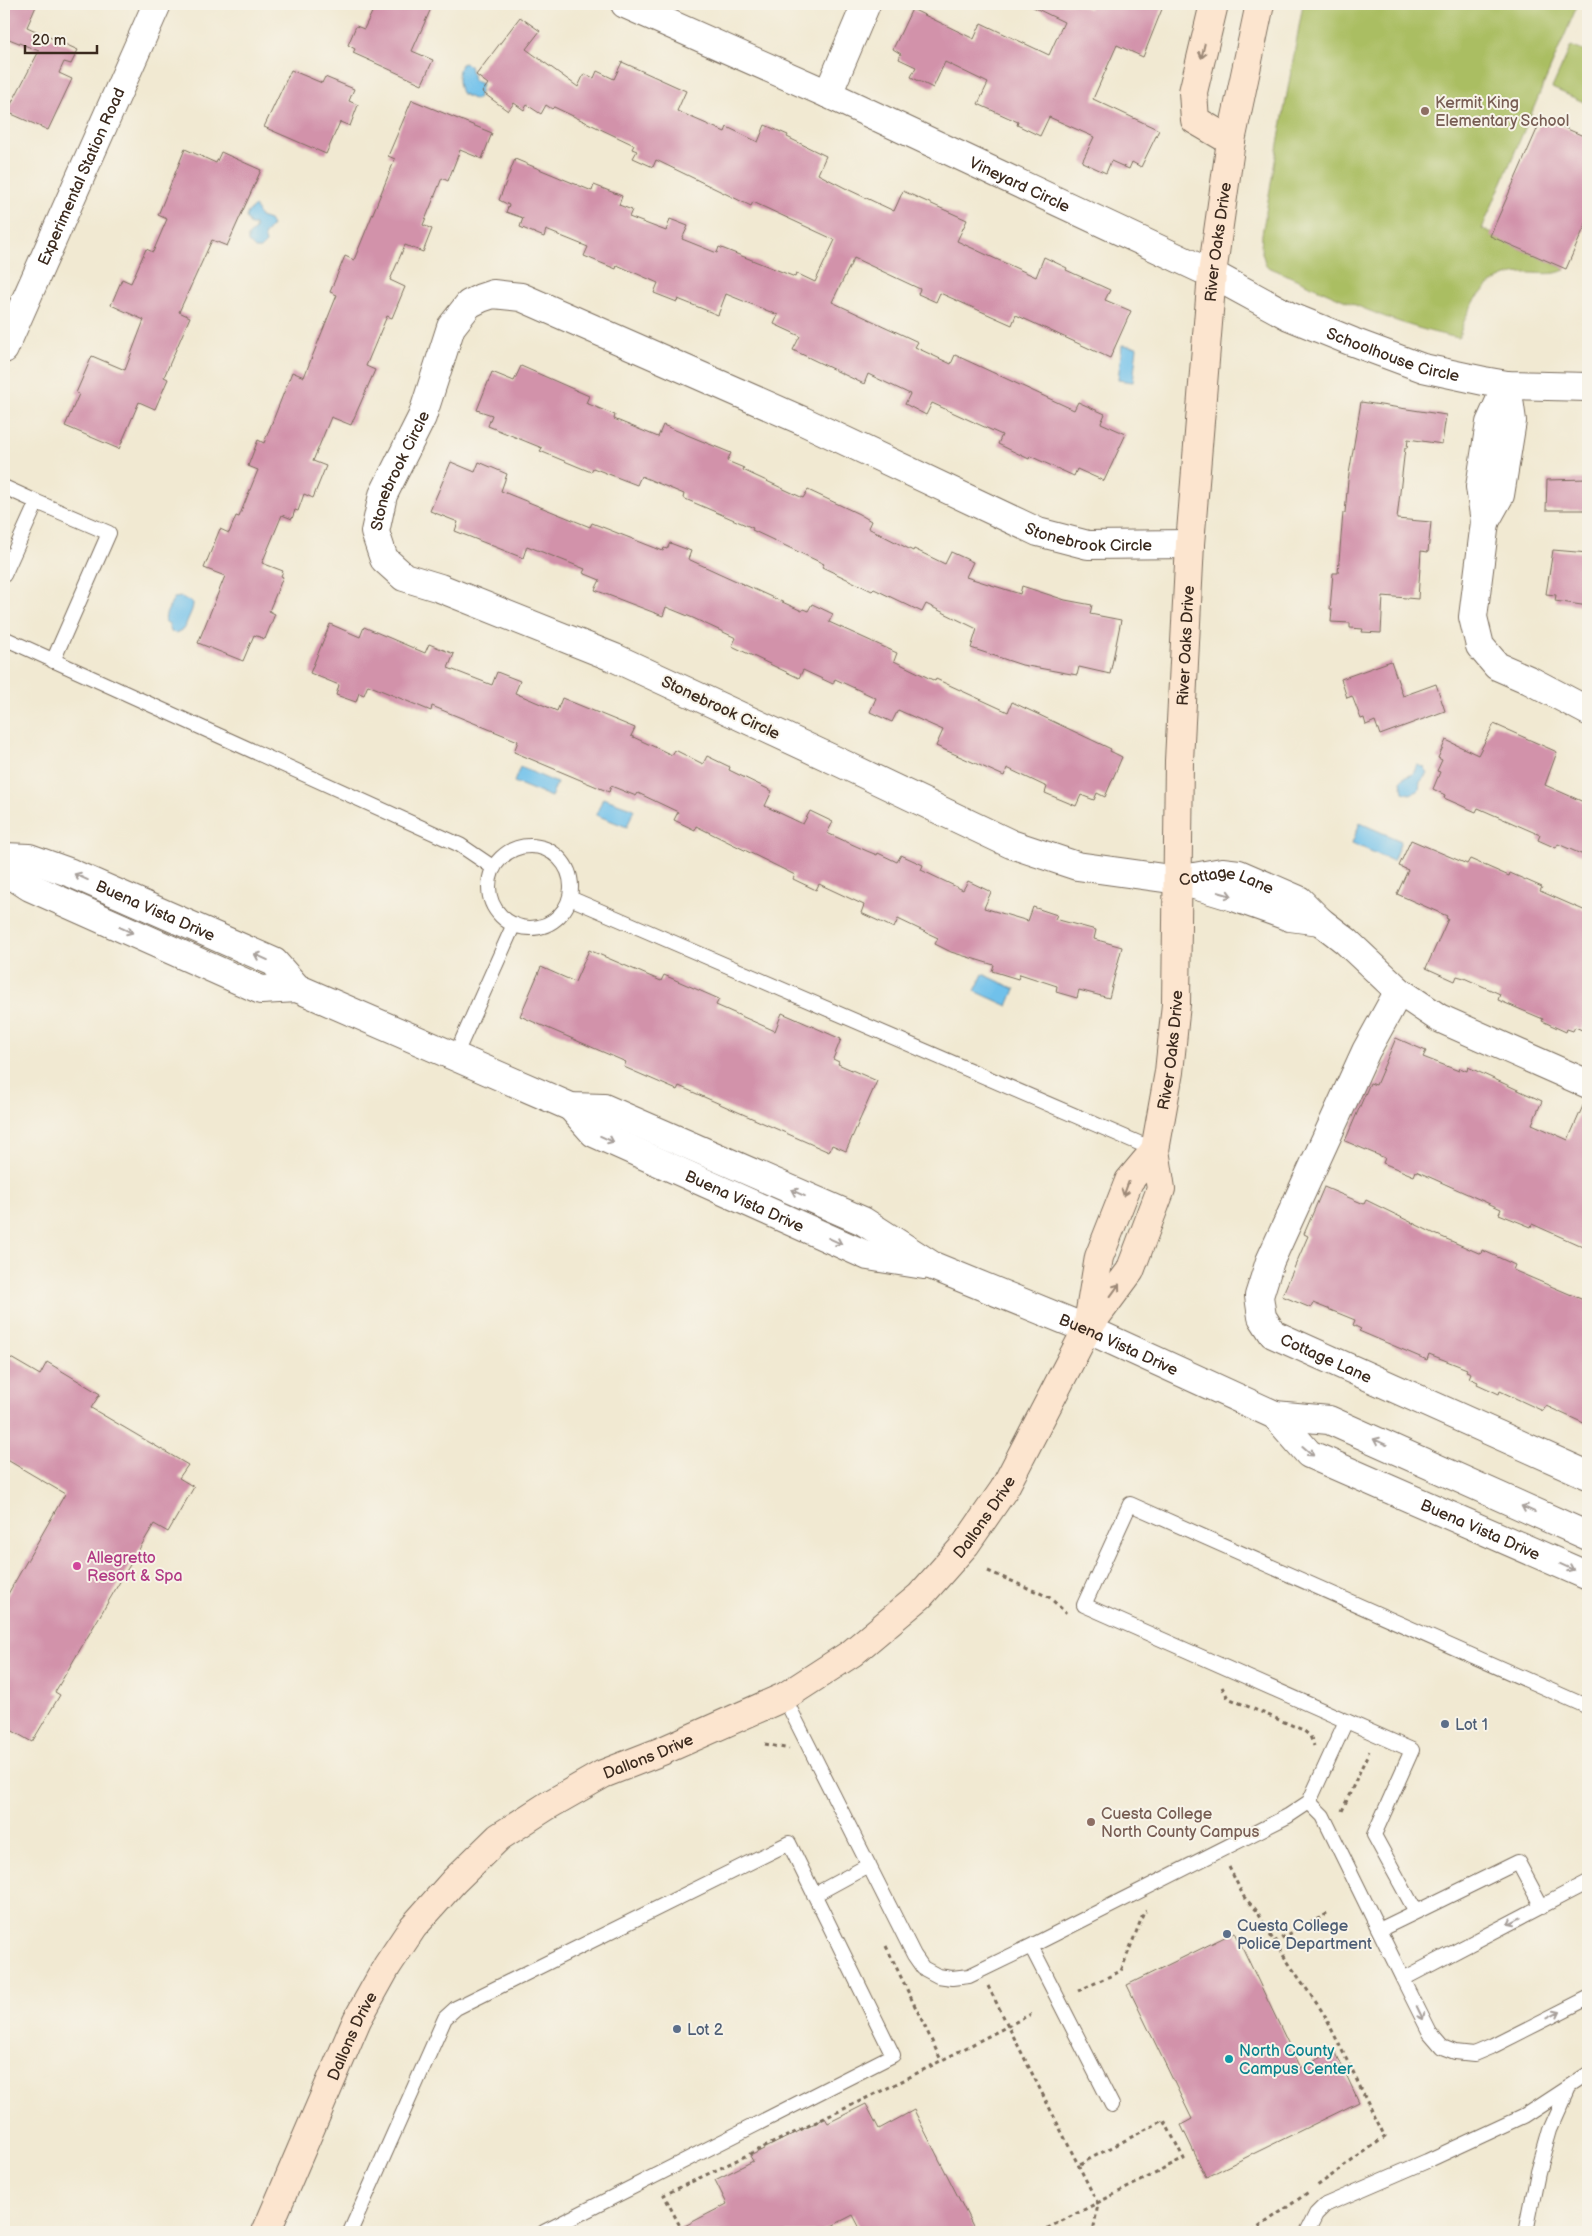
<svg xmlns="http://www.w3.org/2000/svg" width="1592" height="2236" font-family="'Balsamiq Sans',sans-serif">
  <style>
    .green { fill: #aabe62; stroke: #727440 }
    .water { fill: #6fc1eb; stroke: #557684 }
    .building { fill: #d292aa }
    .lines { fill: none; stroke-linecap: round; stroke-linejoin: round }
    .lane-casing { stroke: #7b6d5d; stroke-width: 16 }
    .street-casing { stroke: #7b6d5d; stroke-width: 30 }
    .secondary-casing { stroke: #7b6d5d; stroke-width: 30 }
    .path { stroke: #7b6d5d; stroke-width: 3; stroke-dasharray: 4 4; stroke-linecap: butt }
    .lane { stroke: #fff; stroke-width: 14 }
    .street { stroke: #fff; stroke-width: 28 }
    .secondary { stroke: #fce5cf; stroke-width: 28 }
    .oneway { stroke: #9c8876 }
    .oneway2 { stroke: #a79f9a }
    .education-dot { fill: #8d6e63; stroke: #f7f3e8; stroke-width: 2 }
    .hotel-dot { fill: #d1479c; stroke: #f7f3e8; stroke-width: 2 }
    .service-dot { fill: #5c6f8a; stroke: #f7f3e8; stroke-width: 2 }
    .culture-dot { fill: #0f9aa8; stroke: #f7f3e8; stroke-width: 2 }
    .labels { text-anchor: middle; stroke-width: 4; stroke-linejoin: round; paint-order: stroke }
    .education-label { font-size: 16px; fill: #785e54; stroke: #f7f3e8; text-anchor: start }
    .street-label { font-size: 16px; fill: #3b2a1e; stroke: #f7f3e8 }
    .hotel-label { font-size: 16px; fill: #b23c85; stroke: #f7f3e8; text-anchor: start }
    .service-label { font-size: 16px; fill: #4e5e75; stroke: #f7f3e8; text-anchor: start }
    .culture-label { font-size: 16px; fill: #0d838f; stroke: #f7f3e8; text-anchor: start }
  </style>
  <rect width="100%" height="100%" fill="#f7f3e8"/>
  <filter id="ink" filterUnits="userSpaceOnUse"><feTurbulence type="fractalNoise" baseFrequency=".02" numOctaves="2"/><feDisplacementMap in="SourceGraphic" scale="10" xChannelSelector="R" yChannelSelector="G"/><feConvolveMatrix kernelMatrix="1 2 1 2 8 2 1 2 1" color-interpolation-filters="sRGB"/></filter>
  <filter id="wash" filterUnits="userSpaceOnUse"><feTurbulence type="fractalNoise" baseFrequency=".0096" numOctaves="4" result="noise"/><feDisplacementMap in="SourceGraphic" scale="20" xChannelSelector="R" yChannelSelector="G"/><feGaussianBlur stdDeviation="1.12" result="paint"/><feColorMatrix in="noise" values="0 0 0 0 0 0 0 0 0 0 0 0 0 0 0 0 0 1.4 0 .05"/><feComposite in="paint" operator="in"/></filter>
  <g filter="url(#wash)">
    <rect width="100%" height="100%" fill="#f1e9d2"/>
    <path class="green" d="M1303,4H1578L1482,229L1492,233L1491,236L1566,269C1554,277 1536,272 1521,273C1486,276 1466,307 1459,338C1390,325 1330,293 1266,266L1261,249L1262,234Z
      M1571,46L1588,53V104L1552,88Z"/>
    <path class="water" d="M465,63L470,66L473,80L482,84L478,99H473L461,93C457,84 457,73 461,64Z
      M255,206L260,217L269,220L272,225L264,236L266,243L260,249H255L248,242V236L255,230V225H250L246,217L248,212Z
      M1122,345L1137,347L1133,382L1118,380Z
      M181,597L193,603C193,612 187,618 185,628L176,633L171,632L169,624L165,621L166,614L174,598Z
      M1417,765L1424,767L1428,773L1420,782L1419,790L1410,794L1403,792L1401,781L1403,778L1413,774Z
      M520,767L557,783L551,797L514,782Z
      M603,798L634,809L627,827L596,815Z
      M1360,823L1401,841L1393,861L1352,843Z
      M983,974L1015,989L1008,1006L975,991Z"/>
    <g id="blocks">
      <path class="building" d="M4,4H37L27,27L78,50L71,64L64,62L59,73L72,79L48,130L7,112L39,51L4,37Z
        M376,4H433L412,51L433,60L422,84L353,53L355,49L348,45L356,26L364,29Z
        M1027,4H1075L1089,9L1091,4H1164L1143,57L1117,45L1093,99L1159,130L1141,167L1132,162L1129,169L1111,161L1106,173L1082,162L1094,137L1049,117L1040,136L1017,125L1018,122L978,104L988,83L945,62L933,88L911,77L916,67L899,59L901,54L893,49L912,9L974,39L981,23L1049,55L1064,22Z
        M520,17L540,31L526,49L578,87L584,74L594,78L597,71L614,79L622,62L686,91L677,111L725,132L727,127L758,142L765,125L788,135L787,137L826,156L818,174L847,189L894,211L903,191L967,220L957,241L987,255L1036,277L1044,257L1067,268L1066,270L1110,290L1105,300L1131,311L1110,358L1016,315L1012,325L940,293L936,302L918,294L920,289L854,258L832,302L918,342L915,347L951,364L955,355L1074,410L1078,402L1105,414L1101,423L1126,434L1104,481L1077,469L1074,476L1030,456L1029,459L998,444L1002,435L932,403L926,415L905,404L910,394L868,374L864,384L793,350L800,336L774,324L778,315L726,294L718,315L678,299L677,302L654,293L658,283L617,265L616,269L584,256L588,247L546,230L544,237L520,227L523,218L506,212L509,205L499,200L515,159L592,191L594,185L622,196L619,205L632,210L629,217L666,231L670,219L688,226L682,239L717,253L719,247L795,277L796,273L815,282L835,240L753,202L751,206L656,160L653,167L633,158L637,151L632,149L634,145L554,107L552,109L546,105L541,114L527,105L524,110L514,103L508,111L482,92L488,84L476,75Z
        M291,70L322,83L325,77L354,89L349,101L358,105L350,126L340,122L326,154L264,127Z
        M412,100L492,133L482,159L460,150L448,181L442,178L423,225L432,229L423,252L405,245L390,280L405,287L392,318L387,316L366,366L375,370L351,425L331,417L313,461L326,466L313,498L304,494L298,511L295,510L292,519L282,515L262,563L283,571L281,576L283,577L269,611L275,614L265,639L254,635L243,661L198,643L225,576L204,568L220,529L229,533L236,516L239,517L258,470L248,466L258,440L264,443L292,372L304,377L337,295L330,292L345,256L354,260L395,159L388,156Z
        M1542,118L1588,138V219L1566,269L1490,236Z
        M185,149L216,163L221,152L261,170L227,246L212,240L179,312L190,317L164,377L168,379L155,409L139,402L119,449L65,426L79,394L76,393L92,356L125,370L144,320L111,305L122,279L131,283L146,249L153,252L167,219L158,215Z
        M521,366L589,396L586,403L615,415L614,419L658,437L663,425L731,453L727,461L744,468L743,470L803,498L808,490L859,514L871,521L868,528L913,551L914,549L945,564L951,552L973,562L966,577L1020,594L1022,586L1065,600L1092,605L1090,614L1121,620L1110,674L1079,667L1077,675L1022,665L971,648L977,629L926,604L922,612L874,589L872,591L822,567L824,564L752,530L753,528L683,498L684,494L641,476L637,485L593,468L591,472L540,451L542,448L488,426L492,415L477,410L492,372L514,381Z
        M1361,402L1446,415L1442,444L1408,439L1407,448H1405L1397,519L1431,522L1428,552L1421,551L1418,599L1383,596L1381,633L1362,632L1363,629L1350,628V623L1331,622L1332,609H1330L1333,573H1338L1343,513H1345L1348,480Z
        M451,462L475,472L479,462L507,474L501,491L590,527L592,523L663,551L664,548L667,549L670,543L691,551L688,559L802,611L803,609L808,611L812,604L833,614L829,622L897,653L894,661L935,681L936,679L1008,712L1012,702L1111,749L1110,751L1122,757L1105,797L1097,793L1094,800L1081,795L1076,806L1045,793L1047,787L1007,768L1004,776L936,746L943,730L898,710L892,722L870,712L876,698L835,679L833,684L803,670L799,678L732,646L736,638L693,618L666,607L663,616L595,590L600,580L583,573L585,569L527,546L523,558L455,531L458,522L430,511Z
        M1588,479V510H1546L1547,480Z
        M1553,550L1588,553V606L1555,601L1556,595L1546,594Z
        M330,624L360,637L364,627L425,653L429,644L454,654L448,668L492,685L497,672L520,681L515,693L557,711L562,698L635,728L631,736L672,755L675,750L703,764L707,756L730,767L729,770L772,791L765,806L803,824L810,811L833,822L827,833L867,851L877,855L878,853L897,862L901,855L923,865L921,870L963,890L968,881L991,892L984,908L1028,921L1033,907L1057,915L1055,919L1096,930L1094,939L1122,947L1109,998L1079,990L1077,998L1056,992L1057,986L1020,974L1018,979L992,971L994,965L951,952L935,944L938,938L898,919L894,928L861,913L864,905L819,884L816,890L793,879L795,875L696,826L695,830L674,820L678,812L638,793L636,796L611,786L609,792L514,752L518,741L432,706L431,711L368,685L364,695L359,693L356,702L336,695L339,685L310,673Z
        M1391,661L1403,696L1436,684L1445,711L1380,735L1375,721L1366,725L1364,718L1361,719L1352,696L1347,698L1341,679Z
        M1494,724L1557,752L1545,785L1588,804V857L1558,844L1556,848L1538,840L1540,835L1478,808L1476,812L1444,798L1445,795L1433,789L1440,772L1437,771L1442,760L1438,758L1446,740L1478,755Z
        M1411,840L1467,864L1470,859L1509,876L1510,873L1542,887L1540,891L1588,912V1015L1582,1030L1575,1027L1573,1031L1567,1029L1566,1032L1542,1021L1543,1019L1498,1000L1500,994L1464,978L1457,976L1455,981L1426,968L1448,919L1446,918L1447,916L1397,894L1408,870L1399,866Z
        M589,950L661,981L664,975L719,999L716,1005L775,1031L782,1013L841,1039L833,1059L839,1062L838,1064L877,1081L846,1151L832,1145L829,1152L679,1086L677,1090L624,1067L626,1062L520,1016L541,967L575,982Z
        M1396,1038L1426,1051L1423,1057L1459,1071L1460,1068L1467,1071L1468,1067L1542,1101L1532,1124L1568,1140L1586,1099H1588V1249L1532,1224L1531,1227L1499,1214L1501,1209L1416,1171L1414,1176L1383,1163L1385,1158L1345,1141L1370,1083L1376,1085Z
        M1324,1187L1364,1204L1366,1200L1435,1234L1481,1254L1482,1250L1515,1265L1513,1270L1588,1302V1425L1546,1406L1543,1411L1500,1391L1499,1394L1477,1384L1478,1382L1469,1378L1471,1373L1466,1371L1467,1369L1429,1354L1427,1360L1359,1331L1361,1329L1353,1325L1355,1320L1313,1303L1311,1308L1282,1296L1308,1236L1304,1234Z
        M4,1354L40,1375L47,1362L100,1394L91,1408L188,1465L179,1478L194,1487L168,1532L154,1524L55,1692L60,1695L32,1742L4,1726V1601L65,1494L4,1458Z
        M1235,1932L1300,2068L1335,2051L1359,2102L1206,2177L1181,2125L1192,2119L1127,1985Z
        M866,2104L879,2129L914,2110L976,2232H862L853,2215L820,2232H673L727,2204L715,2180L753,2161L750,2156L825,2118L828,2123Z"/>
    </g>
  </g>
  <g filter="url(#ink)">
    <use href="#blocks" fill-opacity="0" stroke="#7b6d5d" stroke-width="1"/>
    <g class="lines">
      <defs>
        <path id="lane" d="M4,487L37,502L4,575
          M37,502L109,533L53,661
          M4,638L460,845L494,868
          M489 887a41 41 0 1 1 82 0a41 41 0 1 1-82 0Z
          M570,898L1155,1150
          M455,1056L514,924
          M784,1697L914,1955L923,1968L938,1976L952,1978L969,1976L1031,1946L1288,1816L1309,1802L1346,1721
          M1309,1802L1323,1816L1403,1979
          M1588,1882L1403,1979L1430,2033L1442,2047L1455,2052L1474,2054L1493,2046L1588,1998
          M814,1895L869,1865
          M1416,1912L1518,1862L1542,1907
          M1379,1930L1416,1912L1374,1835L1412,1750L1084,1605L1130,1504L1588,1707
          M1031,1946L1112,2105
          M350,2232L445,2018L456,2008L789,1843L893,2055L544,2232
          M1307,2232L1316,2214L1325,2205L1427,2161L1524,2116L1588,2074
          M1526,2232L1538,2172L1550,2130L1569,2087"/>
        <g id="street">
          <path id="s1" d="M625,4L828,94L1212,274L1289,316L1353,342L1423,368L1484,381L1507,385L1588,387"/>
          <path d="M828,94L866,4"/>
          <path id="s2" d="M4,349L157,4"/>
          <path d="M1507,385L1512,421L1500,495L1485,522L1480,487L1490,423Z"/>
          <path d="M1485,522L1473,617L1480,646L1497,666L1529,680L1588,711"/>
          <path id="s3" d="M4,857L29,858L71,873L274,962L297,988L571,1107L604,1108L863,1221L933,1266L1087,1329L1275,1415L1329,1420L1588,1536"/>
          <path d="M4,870L30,887L261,990L297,988"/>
          <path id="s4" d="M1178,880L1222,872L1239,874L1299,900L1320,921L1290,917L1234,897L1178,880L1077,866L1011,844L841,763L615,658L440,588L404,577L384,559L375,532L383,495L422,417L451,327L469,304L481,298L493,294L521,297L803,421L1038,532L1088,545L1190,544"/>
          <path d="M1320,921L1346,941L1399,991L1439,1018L1588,1084"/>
          <path id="s5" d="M1399,991L1366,1051L1270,1261L1259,1296L1262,1317L1273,1334L1588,1475"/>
          <path id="s6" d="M571,1107L594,1133L868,1256L924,1265"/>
          <path id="s7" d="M1275,1415L1309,1454L1588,1576"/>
        </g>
        <g id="secondary">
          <path d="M1214,4L1193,92L1195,120L1231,141"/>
          <path d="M1088,1323L1099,1257L1129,1181L1155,1150"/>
          <path id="s8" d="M266,2232L357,2020L387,1966L413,1927L454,1881L499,1837L547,1806L603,1774L662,1751L784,1697L852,1653L920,1596L966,1544L1004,1489L1087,1329L1130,1271L1161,1189L1155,1150L1169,1072L1176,1004L1179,761L1190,544L1212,274L1231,141L1260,4"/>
        </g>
      </defs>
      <use href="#lane" class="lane-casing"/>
      <use href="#street" class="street-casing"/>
      <use href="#secondary" class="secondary-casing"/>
      <path class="path" d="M988,1571L1049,1597L1066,1613
        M1222,1687L1228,1698L1303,1730L1310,1736L1314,1746
        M765,1744L789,1749
        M1342,1811L1369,1751
        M1229,1867L1244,1897L1257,1911L1274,1942L1324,2014L1385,2137L1317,2186
        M1274,1942L1329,1913
        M886,1946L941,2060
        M988,1986L1098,2204L1093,2232
        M1078,1991L1121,1971L1144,1912L1146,1911
        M671,2232L680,2227
        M683,2232L664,2195L900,2082L1031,2014
        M1040,2232L1184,2159L1164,2120L1078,2165
        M1252,2232L1310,2191"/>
      <use href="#lane" class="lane"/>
      <use href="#street" class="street"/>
      <use href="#secondary" class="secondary"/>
    </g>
    <defs><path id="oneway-shaft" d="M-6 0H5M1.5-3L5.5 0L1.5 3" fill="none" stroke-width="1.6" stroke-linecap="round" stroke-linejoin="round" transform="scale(1.25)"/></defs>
    <g class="oneway">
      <use href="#oneway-shaft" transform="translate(1203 51) rotate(103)"/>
      <use href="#oneway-shaft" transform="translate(1126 1189) rotate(110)"/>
      <use href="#oneway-shaft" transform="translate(1115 1290) rotate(-54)"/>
    </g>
    <g class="oneway2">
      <use href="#oneway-shaft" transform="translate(81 877) rotate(-156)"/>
      <use href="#oneway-shaft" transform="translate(1225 894) rotate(16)"/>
      <use href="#oneway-shaft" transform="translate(126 930) rotate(24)"/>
      <use href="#oneway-shaft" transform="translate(261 957) rotate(-156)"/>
      <use href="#oneway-shaft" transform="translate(607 1139) rotate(24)"/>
      <use href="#oneway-shaft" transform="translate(798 1193) rotate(-156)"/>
      <use href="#oneway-shaft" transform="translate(835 1241) rotate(24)"/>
      <use href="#oneway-shaft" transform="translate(1380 1442) rotate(-156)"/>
      <use href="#oneway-shaft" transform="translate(1308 1451) rotate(41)"/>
      <use href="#oneway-shaft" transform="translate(1528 1509) rotate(-156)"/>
      <use href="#oneway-shaft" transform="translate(1567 1567) rotate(24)"/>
      <use href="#oneway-shaft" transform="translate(1514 1921) rotate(153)"/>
      <use href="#oneway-shaft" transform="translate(1420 2013) rotate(64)"/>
      <use href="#oneway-shaft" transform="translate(1554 2015) rotate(-27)"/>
    </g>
  </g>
  <g class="education-dot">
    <circle cx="1425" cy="111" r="5"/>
    <circle cx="1091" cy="1822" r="5"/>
  </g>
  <circle class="hotel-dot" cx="77" cy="1566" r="5"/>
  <g class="service-dot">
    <circle cx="1445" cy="1724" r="5"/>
    <circle cx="1227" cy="1934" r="5"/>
    <circle cx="677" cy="2029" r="5"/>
  </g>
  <circle class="culture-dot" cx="1229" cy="2059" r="5"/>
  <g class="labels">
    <g class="education-label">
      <text x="1435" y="108">Kermit King<tspan x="1435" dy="18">Elementary School</tspan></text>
      <text x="1101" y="1819">Cuesta College<tspan x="1101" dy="18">North County Campus</tspan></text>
    </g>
    <g class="street-label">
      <text dy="6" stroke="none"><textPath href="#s2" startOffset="189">Experimental Station Road</textPath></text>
      <text dy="6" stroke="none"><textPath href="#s1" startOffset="434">Vineyard Circle</textPath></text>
      <text dy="6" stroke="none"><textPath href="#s8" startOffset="2379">River Oaks Drive</textPath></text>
      <text dy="6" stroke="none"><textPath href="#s1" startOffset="845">Schoolhouse Circle</textPath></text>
      <text dy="6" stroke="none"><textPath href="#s4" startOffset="1262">Stonebrook Circle</textPath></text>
      <text dy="6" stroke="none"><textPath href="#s4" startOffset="2118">Stonebrook Circle</textPath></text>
      <text dy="6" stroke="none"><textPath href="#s8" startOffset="1974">River Oaks Drive</textPath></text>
      <text transform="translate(721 707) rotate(25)" y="6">Stonebrook Circle</text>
      <text dy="6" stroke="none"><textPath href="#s4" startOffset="50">Cottage Lane</textPath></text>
      <text dy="6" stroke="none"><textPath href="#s3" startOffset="162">Buena Vista Drive</textPath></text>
      <text dy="6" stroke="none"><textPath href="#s8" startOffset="1569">River Oaks Drive</textPath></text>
      <text dy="6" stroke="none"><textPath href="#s6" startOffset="200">Buena Vista Drive</textPath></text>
      <text dy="6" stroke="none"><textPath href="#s3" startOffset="1225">Buena Vista Drive</textPath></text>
      <text dy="6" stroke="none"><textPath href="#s5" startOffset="436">Cottage Lane</textPath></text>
      <text dy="6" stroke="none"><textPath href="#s8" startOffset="1054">Dallons Drive</textPath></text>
      <text dy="6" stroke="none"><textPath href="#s7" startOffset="239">Buena Vista Drive</textPath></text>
      <text dy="6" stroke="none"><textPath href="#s8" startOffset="634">Dallons Drive</textPath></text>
      <text dy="6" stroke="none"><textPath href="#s8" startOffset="214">Dallons Drive</textPath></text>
    </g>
    <g class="hotel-label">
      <text x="87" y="1563">Allegretto<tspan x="87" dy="18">Resort &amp; Spa</tspan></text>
    </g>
    <g class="service-label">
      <text x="1455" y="1730">Lot 1</text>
      <text x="1237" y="1931">Cuesta College<tspan x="1237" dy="18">Police Department</tspan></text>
      <text x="687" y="2035">Lot 2</text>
    </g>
    <g class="culture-label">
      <text x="1239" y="2056">North County<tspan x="1239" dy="18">Campus Center</tspan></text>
    </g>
  </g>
  <rect width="1592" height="2236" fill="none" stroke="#f7f3e8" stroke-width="20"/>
  <path d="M25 45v8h72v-8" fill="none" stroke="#3b2a1e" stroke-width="2.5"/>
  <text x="32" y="45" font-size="15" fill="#3b2a1e" stroke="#f7f3e8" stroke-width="4" paint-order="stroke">20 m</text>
</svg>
